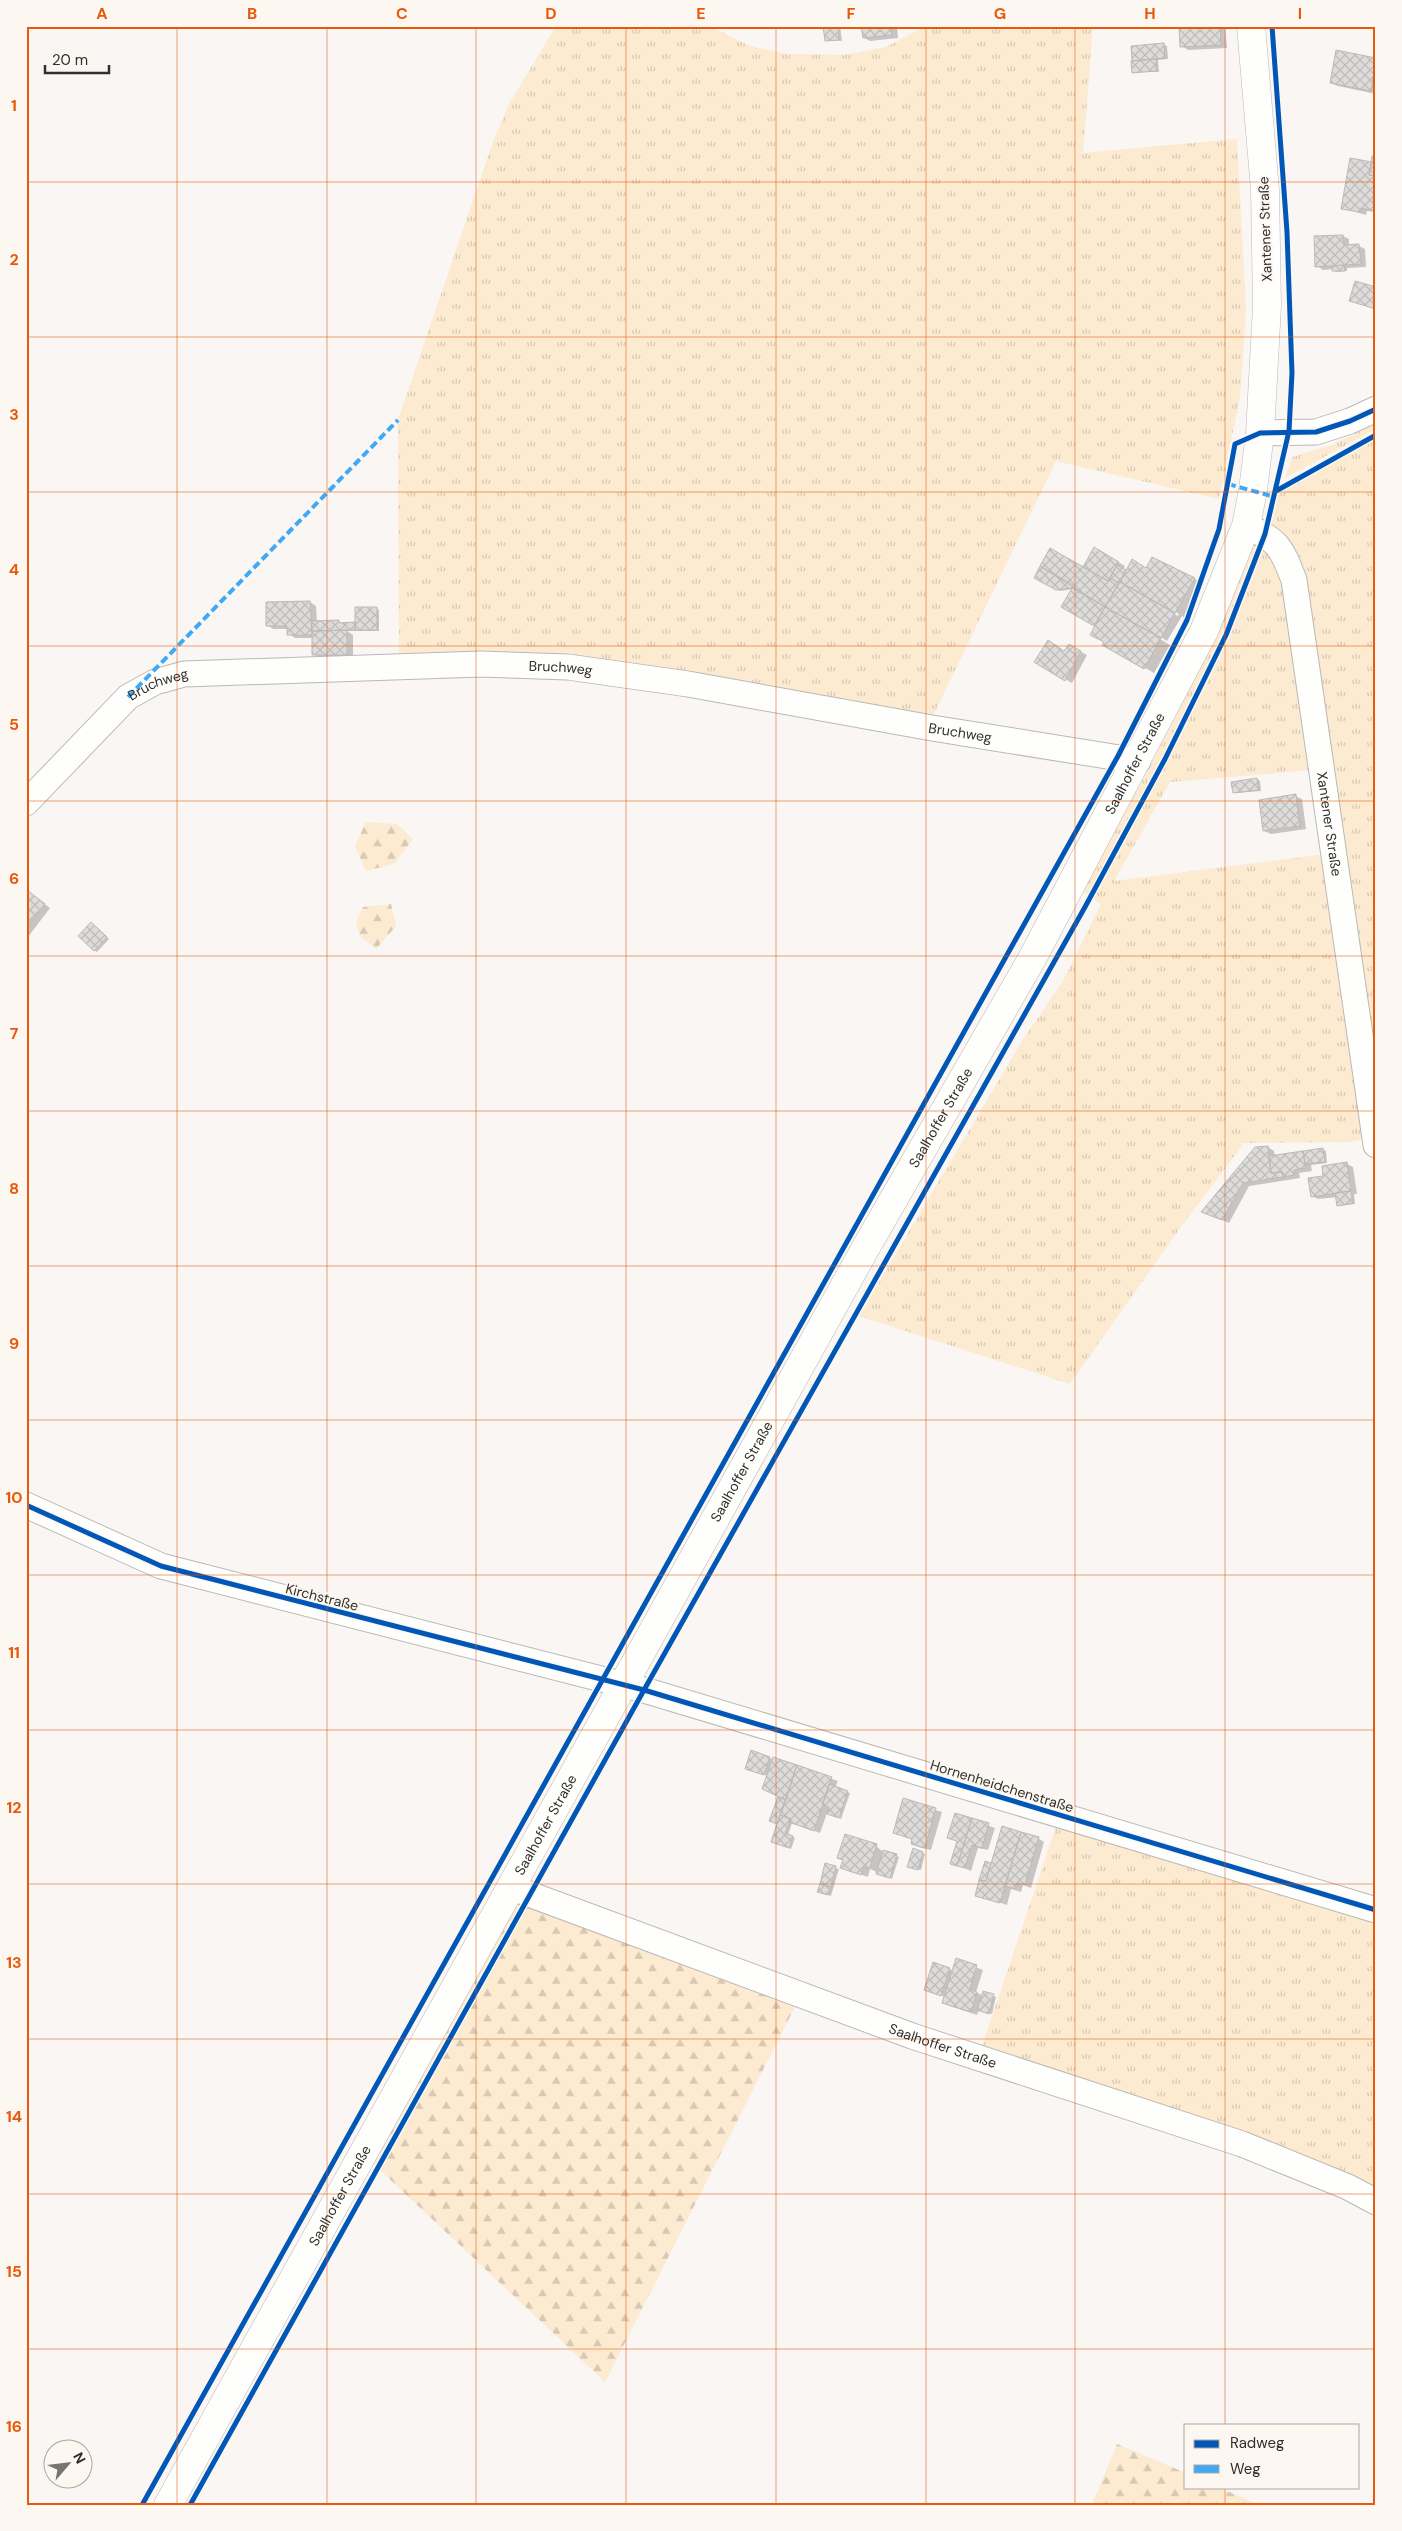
<svg xmlns="http://www.w3.org/2000/svg" width="1402" height="2531" font-family="'DM Sans',sans-serif">
  <style>
    .grass { fill: url(#grass-tufts) }
    .forest { fill: url(#forest-firs) }
    .shadow { fill: #0003; fill-rule: evenodd }
    .building { fill: url(#building-cross-hatch); stroke: #bcbab8 }
    .lines { fill: none; stroke-linecap: round; stroke-linejoin: round }
    .minor-casing { stroke: #bbb9b6; stroke-width: 27 }
    .major-casing { stroke: #bbb9b6; stroke-width: 29 }
    .minor { stroke: #fefefd; stroke-width: 25 }
    .major { stroke: #fefefd; stroke-width: 28 }
    .quiet { stroke: #3fa9f5; stroke-width: 4; stroke-dasharray: 8 4; stroke-linecap: butt }
    .cycleway-casing { stroke: #fcf7f0; stroke-width: 8 }
    .cycleway { stroke: #0057b8; stroke-width: 5 }
    .grid { fill: none; stroke: #e8590c; stroke-width: 1; stroke-opacity: 0.55 }
    .labels { text-anchor: middle; stroke-width: 4; stroke-linejoin: round; paint-order: stroke }
    .street-label { font-size: 14px; fill: #312f2c; stroke: #fcf7f0 }
    .neatline { fill: none; stroke: #e8590c; stroke-width: 2 }
    .grid-label { font-size: 16px; text-anchor: middle; font-weight: bold; fill: #e8590c }
  </style>
  <defs>
    <pattern id="grass-tufts" width="24" height="20" patternUnits="userSpaceOnUse" patternTransform="scale(1.25)"><rect width="24" height="20" fill="#fcead1"/><path d="M3 7l-1-3M5 7V3M7 7l1-3M15 17l-1-3M17 17v-4M19 17l1-3" fill="none" stroke="#d8c9b4"/></pattern>
    <pattern id="forest-firs" width="22" height="20" patternUnits="userSpaceOnUse" patternTransform="scale(1.25)"><rect width="22" height="20" fill="#fcead1"/><path d="M5 1l3.5 6h-7zM16 11l3.5 6h-7z" fill="#d8c9b4"/></pattern>
    <pattern id="building-cross-hatch" width="8" height="8" patternUnits="userSpaceOnUse" patternTransform="scale(1.25)"><rect width="8" height="8" fill="#dedcda"/><path d="M0 0l8 8M0 8l8-8" fill="none" stroke="#bfbdbb"/></pattern>
  </defs>
  <rect width="100%" height="100%" fill="#f9f6f3"/>
  <path class="grass" d="M556,26H709L750,46L787,54L843,55L886,47L926,26H1093L1083,153L1237,139L1246,309L1240,397L1219,499L1056,461L932,718L399,659L398,420L493,142L509,104Z
    M1376,424V429L1285,478L1292,457L1332,445Z
    M1376,437V1034L1366,1030L1346,913L1271,527L1279,494L1327,463Z
    M1255,542L1280,558L1312,770L1170,782L1114,881L1327,854L1366,1139L1349,1142L1244,1143L1178,1231L1070,1384L859,1316L1022,1041L1063,981L1101,904L1082,891C1145,777 1208,663 1255,542Z
    M1060,1815L1376,1910V2202L978,2058Z"/>
  <path class="forest" d="M366,822L397,824L413,839L394,864L366,871L355,846Z
    M391,904L396,926L376,949L360,936L356,922L363,907Z
    M510,1887L802,1993L605,2382L362,2153Z
    M1117,2444L1186,2473V2487H1218L1259,2505H1092Z"/>
  <path class="shadow" d="M825,26H840L842,41L826,40Z
    M863,26H897L898,38L870,41L864,38Z
    M1181,26H1225L1227,48L1188,50L1182,46Z
    M1164,45L1167,46L1168,59L1158,60L1159,72H1133V47Z
    M1376,59V94L1338,86L1331,83Z
    M1376,158V212L1367,211L1366,215L1342,208Z
    M1343,236L1349,239V246H1359L1365,249L1366,267L1347,268V271L1336,272L1333,269L1323,270L1317,266Z
    M1095,549L1125,566L1123,570L1127,572L1169,567L1170,565L1204,584L1185,618L1182,616L1167,641L1161,637L1160,639L1170,645L1154,673L1104,645L1105,642L1096,626L1063,607L1073,589L1060,591L1035,577L1084,569ZM1123,582L1179,614L1178,616L1121,586Z
    M310,602L316,606L317,622L356,623L376,608L379,610V631H347L353,635V657L320,658L313,654V638H295L289,634V629H273L267,625Z
    M1070,646L1087,655L1072,683L1036,662L1065,653Z
    M1257,779L1260,781L1261,791L1234,793Z
    M1295,796L1302,799L1306,829L1271,834L1264,831Z
    M26,890L50,908L28,937L26,935Z
    M94,925L109,939L97,952L94,950Z
    M1268,1147L1274,1151L1275,1156L1323,1149L1326,1151L1327,1163L1311,1165L1312,1171L1299,1173L1300,1178L1249,1186L1229,1223L1203,1212Z
    M1347,1164L1353,1167L1357,1194H1354L1355,1204L1340,1206L1338,1205L1337,1197L1318,1199L1312,1196L1324,1177Z
    M769,1758L838,1781L835,1788L850,1793L841,1819L827,1813L820,1833L792,1823L788,1835L795,1838L791,1849L775,1843L785,1799L768,1776L749,1770Z
    M904,1800L942,1812L931,1850L918,1847L912,1843L913,1840L895,1833Z
    M956,1814L995,1828L988,1850L978,1848L971,1871L951,1863L958,1841L949,1837Z
    M1038,1838L1044,1842L1031,1888L1023,1885L1021,1892L1011,1889L1007,1905L976,1895L991,1864Z
    M876,1846L882,1851L899,1857L892,1879L870,1869L868,1877L842,1868L844,1861L839,1858Z
    M913,1850L925,1854L921,1870L911,1868Z
    M826,1864L839,1869L831,1896L821,1893Z
    M957,1960L983,1970L976,1992L983,1996L984,1992L996,1997L992,2014L979,2010L977,2015L950,2006L944,2003L945,1997L926,1989L934,1963L954,1971Z"/>
  <path class="building" d="M823,26H838L839,40L825,41Z
    M861,26H891L892,35L863,38Z
    M1179,26H1220L1221,45L1180,47Z
    M1164,43L1165,58L1132,61L1131,46Z
    M1336,50L1376,58L1371,91L1330,83Z
    M1156,59V71L1132,73L1131,61Z
    M1372,156L1376,157V176L1369,175Z
    M1350,158L1372,162L1369,175L1376,176V211L1361,208L1360,212L1341,209Z
    M1343,235L1344,245L1359,244L1361,264L1315,267L1314,236Z
    M1344,265L1345,271H1332V266Z
    M1355,281L1376,287V309L1349,301Z
    M1094,547L1119,562L1108,581L1083,567Z
    M1050,548L1108,581L1110,578L1119,583L1105,607L1040,566Z
    M1152,557L1195,578L1175,613L1120,582L1132,559L1146,568Z
    M1117,565L1126,570L1119,583L1110,578Z
    M1040,566L1073,585L1072,588L1056,590L1034,578Z
    M1120,582L1175,613L1161,638L1105,607Z
    M1072,588L1105,607L1094,626L1061,607Z
    M310,601L312,635H287V626H266V602Z
    M355,607H377V630H355Z
    M1105,607L1161,638L1144,669L1102,645L1104,642L1090,635Z
    M339,620V623L355,622V630L312,631V621Z
    M347,630V655H312V631Z
    M1048,640L1064,651L1069,644L1081,651L1065,681L1034,662Z
    M1257,778L1259,790L1233,793L1231,782Z
    M1296,794L1300,826L1263,831L1259,800Z
    M26,889L45,904L26,928Z
    M91,922L107,937L94,951L78,936Z
    M1268,1146L1271,1173L1282,1172L1283,1177L1243,1183L1222,1220L1201,1212L1255,1147Z
    M1323,1148L1325,1162L1305,1164L1303,1151Z
    M1303,1151L1306,1168L1294,1170V1175L1283,1177L1282,1172L1271,1173L1269,1156Z
    M1347,1162L1351,1191L1311,1197L1308,1178L1323,1176L1322,1166Z
    M1351,1191L1353,1203L1337,1206L1335,1193Z
    M751,1750L770,1757L764,1775L745,1769Z
    M773,1757L797,1765L786,1800L762,1789Z
    M797,1765L832,1777L814,1831L789,1822L791,1819L780,1815Z
    M829,1784L848,1791L839,1818L827,1814L829,1807L822,1805Z
    M778,1797L786,1800L777,1824L769,1821Z
    M903,1798L936,1808L925,1848L911,1844L912,1839L893,1833Z
    M955,1813L972,1818L957,1866L950,1864L957,1841L947,1838Z
    M780,1815L791,1819L785,1833L793,1836L789,1848L771,1842Z
    M972,1818L989,1823L982,1848L972,1845L965,1868L957,1866Z
    M1002,1826L1021,1832L1000,1903L975,1896L979,1880L986,1881Z
    M1021,1832L1039,1837L1025,1885L1017,1883L1015,1889L1005,1886Z
    M845,1834L877,1844L870,1868L864,1867L861,1875L840,1868L843,1860L837,1858Z
    M913,1848L923,1852L918,1870L907,1867Z
    M883,1850L897,1854L890,1878L876,1874Z
    M985,1861L991,1863L986,1881L979,1880Z
    M825,1863L836,1866L831,1887L820,1884Z
    M820,1884L831,1887L828,1895L817,1892Z
    M956,1958L977,1965L970,1989L977,1992L971,2012L942,2003Z
    M933,1962L950,1968L941,1996L924,1990Z
    M983,1991L994,1994L989,2014L977,2010Z"/>
  <g class="lines">
    <defs>
      <g id="minor">
        <path d="M1260,433L1316,432L1350,421L1376,409"/>
        <path id="s1" d="M1246,526C1279,540 1282,549 1294,580L1376,1145"/>
        <path id="s2" d="M26,803L128,697L155,682L184,674L481,664L568,667L688,684L932,728L1138,761"/>
        <path d="M26,1505L161,1566L644,1690L1376,1910"/>
        <path id="s3" d="M510,1887L912,2036L1242,2144L1348,2187L1376,2202"/>
      </g>
      <g id="major">
        <path id="s4" d="M168,2505L865,1249L1033,957L1204,631L1246,526L1253,490L1260,433L1267,306L1265,190L1251,26"/>
      </g>
    </defs>
    <use href="#minor" class="minor-casing"/>
    <use href="#major" class="major-casing"/>
    <use href="#minor" class="minor"/>
    <use href="#major" class="major"/>
    <path class="quiet" d="M1228,484L1275,497
      M128,697L398,420"/>
    <defs>
      <path id="cycleway" d="M1276,491L1376,435
        M26,1505L161,1566L644,1690L1376,1910
        M142,2505L1118,756L1187,620L1219,529L1235,444L1260,433L1316,432L1350,421L1376,409
        M190,2505L644,1690L1085,907L1165,759L1226,635L1265,534L1289,431L1292,373L1287,232L1272,26"/>
    </defs>
    <use href="#cycleway" class="cycleway-casing"/>
    <use href="#cycleway" class="cycleway"/>
  </g>
  <path class="grid" d="M177,26V2505M327,26V2505M476,26V2505M626,26V2505M776,26V2505M926,26V2505M1075,26V2505M1225,26V2425M26,182H1376M26,337H1376M26,492H1376M26,646H1376M26,801H1376M26,956H1376M26,1111H1376M26,1266H1376M26,1420H1376M26,1575H1376M26,1730H1376M26,1884H1376M26,2039H1376M26,2194H1376M26,2349H1376M1225,2487V2505"/>
  <g class="labels">
    <g class="street-label">
      <text transform="translate(1265 229) rotate(-92)" y="5">Xantener Straße</text>
      <text dy="5" stroke="none"><textPath href="#s2" startOffset="585">Bruchweg</textPath></text>
      <text dy="5" stroke="none"><textPath href="#s2" startOffset="180">Bruchweg</textPath></text>
      <text dy="5" stroke="none"><textPath href="#s2" startOffset="990">Bruchweg</textPath></text>
      <text dy="5" stroke="none"><textPath href="#s4" startOffset="1992">Saalhoffer Straße</textPath></text>
      <text dy="5" stroke="none"><textPath href="#s1" startOffset="322">Xantener Straße</textPath></text>
      <text dy="5" stroke="none"><textPath href="#s4" startOffset="1588">Saalhoffer Straße</textPath></text>
      <text dy="5" stroke="none"><textPath href="#s4" startOffset="1182">Saalhoffer Straße</textPath></text>
      <text transform="translate(322 1597) rotate(14)" y="5">Kirchstraße</text>
      <text transform="translate(1002 1786) rotate(17)" y="5">Hornenheidchenstraße</text>
      <text dy="5" stroke="none"><textPath href="#s4" startOffset="778">Saalhoffer Straße</textPath></text>
      <text dy="5" stroke="none"><textPath href="#s3" startOffset="461">Saalhoffer Straße</textPath></text>
      <text dy="5" stroke="none"><textPath href="#s4" startOffset="354">Saalhoffer Straße</textPath></text>
    </g>
  </g>
  <rect width="1402" height="2531" fill="none" stroke="#fcf7f0" stroke-width="55"/>
  <rect x="1184" y="2424" width="175" height="65" fill="#fcf7f0" stroke="#aba7a2"/>
  <rect x="1194" y="2440" width="25" height="8" fill="#0057b8" stroke="#aba7a2"/>
  <text x="1230" y="2448" font-size="15" fill="#312f2c">Radweg</text>
  <rect x="1194" y="2465" width="25" height="8" fill="#3fa9f5" stroke="#aba7a2"/>
  <text x="1230" y="2474" font-size="15" fill="#312f2c">Weg</text>
  <g transform="translate(68 2464) rotate(62)"><circle r="24" fill="#fcf7f0" stroke="#aba7a2"/>
  <path d="M0-4L9 19L0 12L-9 19Z" fill="#777572"/>
  <text y="-8" font-size="14" font-weight="bold" text-anchor="middle" fill="#312f2c">N</text>
  </g>
  <path d="M45 65v8h64v-8" fill="none" stroke="#312f2c" stroke-width="2.5"/>
  <text x="52" y="65" font-size="15" fill="#312f2c" stroke="#fcf7f0" stroke-width="4" paint-order="stroke">20 m</text>
  <rect x="28" y="28" width="1346" height="2476" class="neatline"/>
  <g class="grid-label">
    <text x="102" y="19">A</text>
    <text x="252" y="19">B</text>
    <text x="402" y="19">C</text>
    <text x="551" y="19">D</text>
    <text x="701" y="19">E</text>
    <text x="851" y="19">F</text>
    <text x="1000" y="19">G</text>
    <text x="1150" y="19">H</text>
    <text x="1300" y="19">I</text>
    <text x="14" y="111">1</text>
    <text x="14" y="265">2</text>
    <text x="14" y="420">3</text>
    <text x="14" y="575">4</text>
    <text x="14" y="730">5</text>
    <text x="14" y="884">6</text>
    <text x="14" y="1039">7</text>
    <text x="14" y="1194">8</text>
    <text x="14" y="1349">9</text>
    <text x="14" y="1503">10</text>
    <text x="14" y="1658">11</text>
    <text x="14" y="1813">12</text>
    <text x="14" y="1968">13</text>
    <text x="14" y="2122">14</text>
    <text x="14" y="2277">15</text>
    <text x="14" y="2432">16</text>
  </g>
</svg>
